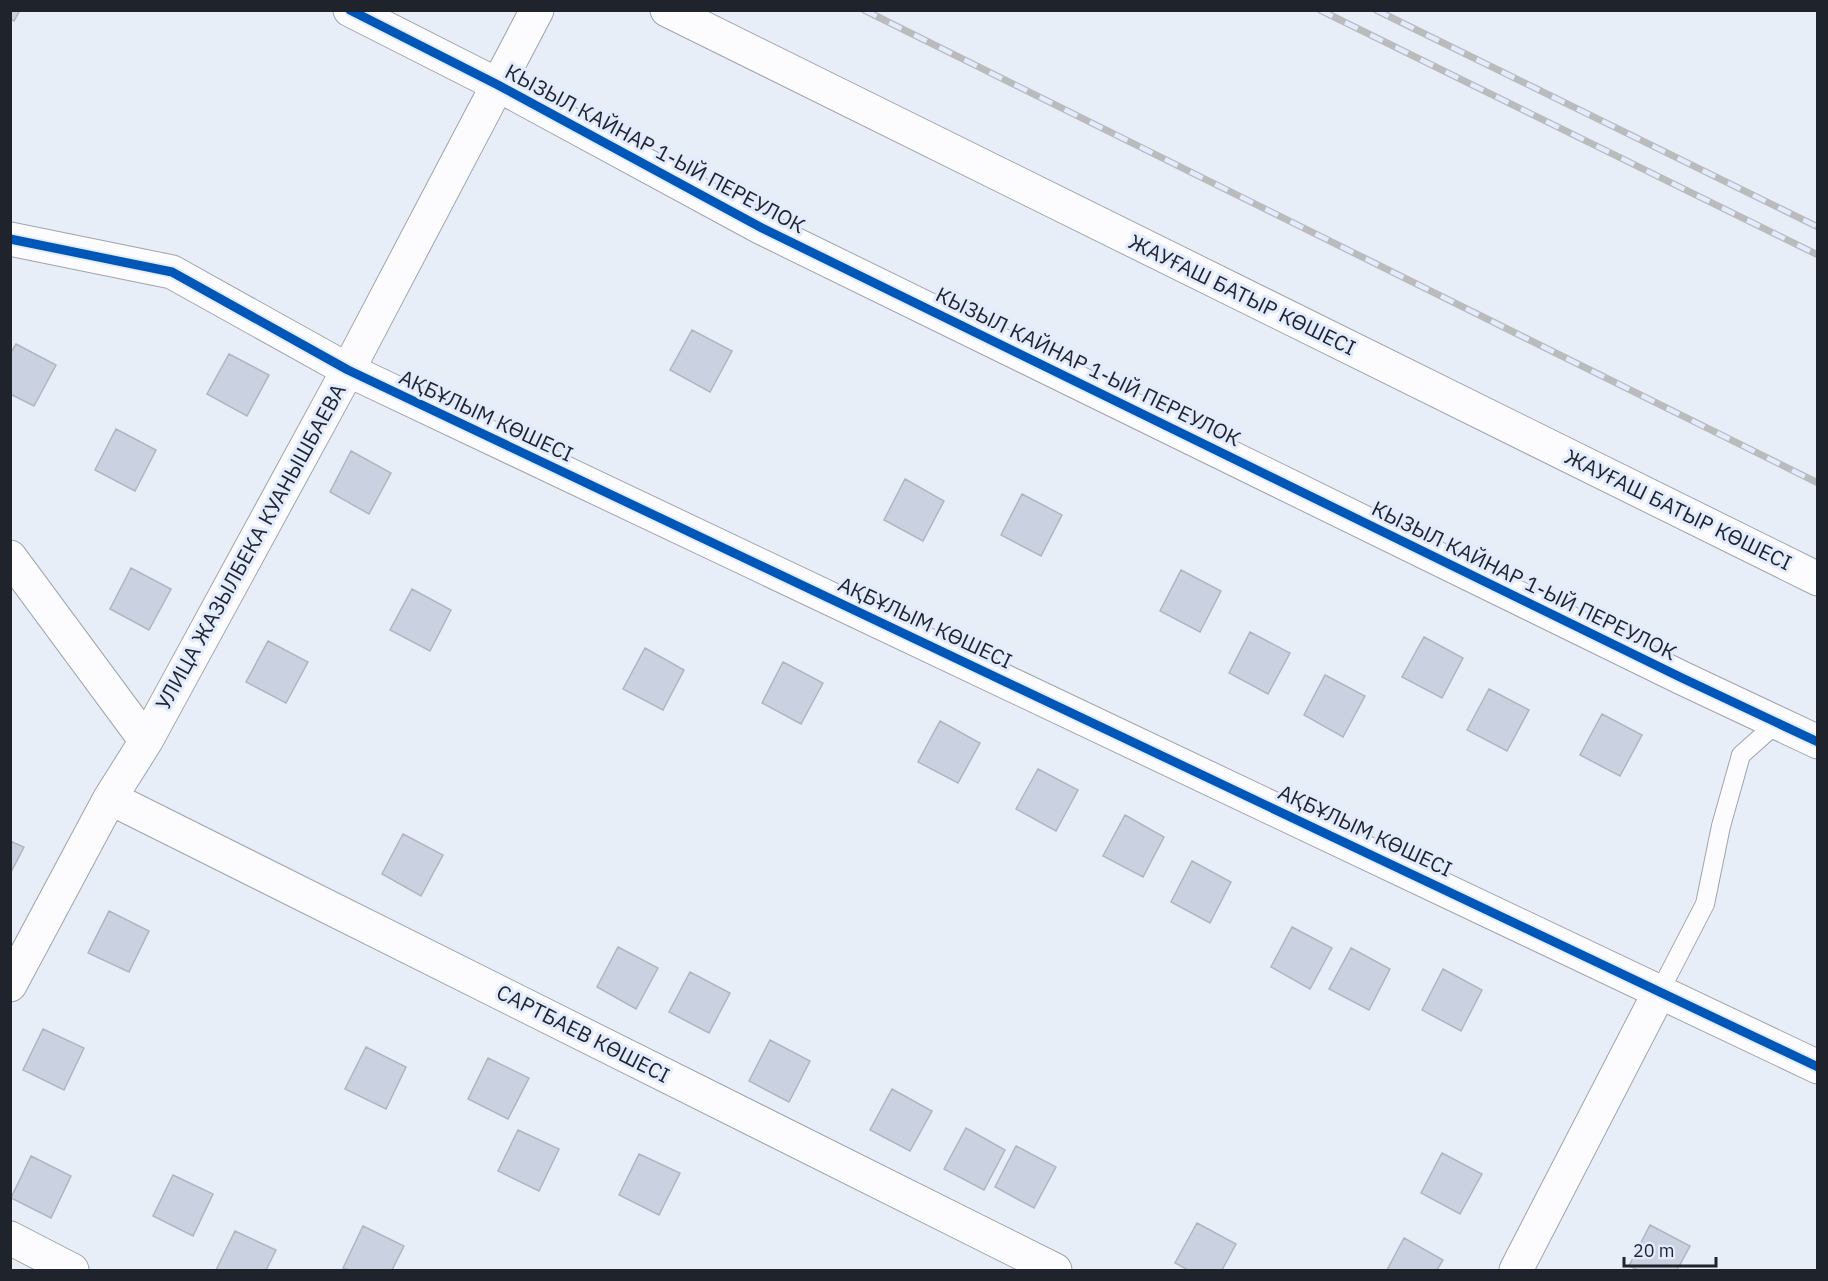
<svg xmlns="http://www.w3.org/2000/svg" width="1828" height="1281" font-family="'IBM Plex Sans',sans-serif">
  <style>
    .building { fill: #cad2e2; stroke: #b0b5be; stroke-width: 1.5 }
    .lines { fill: none; stroke-linecap: round; stroke-linejoin: round }
    .service-casing { stroke: #a0a4ad; stroke-width: 20 }
    .minor-casing { stroke: #a0a4ad; stroke-width: 35 }
    .secondary-casing { stroke: #a0a4ad; stroke-width: 35 }
    .service { stroke: #fcfcfe; stroke-width: 18 }
    .minor { stroke: #fcfcfe; stroke-width: 33 }
    .secondary { stroke: #fcfcfe; stroke-width: 33 }
    .rail-casing { stroke: #b9bbbd; stroke-width: 7 }
    .rail { stroke: #e2ecfe; stroke-width: 4.5; stroke-dasharray: 14; stroke-linecap: butt }
    .cycleway-casing { stroke: #e2ecfe; stroke-width: 13 }
    .cycleway { stroke: #0057b8; stroke-width: 9 }
    .labels { text-anchor: middle; stroke-width: 6; stroke-linejoin: round; paint-order: stroke }
    .street-label { font-size: 21px; fill: #1f232b; stroke: #e2ecfe }
  </style>
  <rect width="100%" height="100%" fill="#e8eef8"/>
  <path class="building" d="M10,10H20L14,21L10,19Z
    M692,330L732,351L710,392L670,370Z
    M16,344L56,365L34,406L10,394V354Z
    M229,354L269,375L247,416L207,394Z
    M116,429L156,450L135,491L95,470Z
    M351,451L391,473L369,514L330,492Z
    M905,479L944,501L923,541L884,520Z
    M1022,494L1062,515L1041,556L1001,535Z
    M131,568L171,589L149,630L110,609Z
    M1181,570L1221,591L1200,632L1160,611Z
    M412,589L451,610L430,651L390,630Z
    M1250,632L1290,653L1268,694L1229,673Z
    M1424,637L1463,658L1442,698L1402,677Z
    M268,641L308,662L286,703L246,682Z
    M645,648L684,670L663,710L623,689Z
    M783,662L823,683L801,724L762,703Z
    M1325,675L1365,696L1343,737L1304,715Z
    M1489,689L1529,710L1507,751L1467,730Z
    M1602,714L1642,735L1620,776L1580,755Z
    M940,721L980,743L958,783L918,762Z
    M1038,769L1078,790L1056,831L1016,809Z
    M1125,815L1164,837L1143,877L1103,856Z
    M403,834L443,855L421,896L382,874Z
    M10,841L24,847L10,874Z
    M1192,861L1231,882L1210,923L1171,902Z
    M109,911L149,931L129,972L88,953Z
    M1292,927L1332,948L1310,989L1271,967Z
    M618,947L658,968L636,1009L597,987Z
    M1351,948L1390,969L1369,1010L1329,989Z
    M1443,969L1482,990L1461,1031L1422,1010Z
    M690,972L730,993L709,1033L669,1012Z
    M43,1029L84,1048L64,1090L23,1070Z
    M770,1040L810,1061L789,1102L749,1081Z
    M366,1047L406,1067L386,1109L345,1089Z
    M488,1058L529,1078L508,1119L468,1099Z
    M892,1089L932,1111L910,1151L870,1130Z
    M966,1128L1005,1150L984,1190L944,1169Z
    M518,1130L559,1149L539,1191L498,1171Z
    M1016,1146L1056,1167L1034,1208L995,1187Z
    M1442,1153L1482,1174L1460,1214L1421,1193Z
    M639,1154L680,1173L659,1215L619,1195Z
    M31,1156L71,1176L51,1218L11,1198Z
    M173,1175L213,1194L193,1236L153,1216Z
    M1197,1223L1236,1244L1222,1270H1188L1175,1263Z
    M1650,1225L1690,1246L1677,1270H1638L1629,1266Z
    M363,1226L404,1246L392,1270H349L343,1268Z
    M235,1231L276,1250L266,1270H216Z
    M1404,1238L1443,1260L1437,1270H1387Z"/>
  <g class="lines">
    <defs>
      <path id="service" d="M1660,991L1705,904L1721,826L1741,755L1777,723"/>
      <path id="minor" d="M350,10L498,85L762,228L1682,678L1818,742
        M10,239L172,272L348,370L1818,1067
        M10,557L146,741
        M110,798L1055,1270
        M10,985L110,798L146,741L348,370L537,10
        M10,1238L72,1270
        M1516,1270L1660,991"/>
      <path id="secondary" d="M667,10L1818,579"/>
    </defs>
    <use href="#service" class="service-casing"/>
    <use href="#minor" class="minor-casing"/>
    <use href="#secondary" class="secondary-casing"/>
    <use href="#service" class="service"/>
    <use href="#minor" class="minor"/>
    <use href="#secondary" class="secondary"/>
    <defs>
      <path id="rail" d="M864,10L1818,483
        M1320,10L1818,255
        M1376,10L1818,227"/>
    </defs>
    <use href="#rail" class="rail-casing"/>
    <use href="#rail" class="rail"/>
    <defs>
      <path id="cycleway" d="M350,10L498,85L762,228L1682,678L1818,742
        M10,239L172,272L348,370L1818,1067"/>
    </defs>
    <use href="#cycleway" class="cycleway-casing"/>
    <use href="#cycleway" class="cycleway"/>
  </g>
  <g class="labels">
    <g class="street-label">
      <text transform="translate(655 149) rotate(28)" y="7">КЫЗЫЛ КАЙНАР 1-ЫЙ ПЕРЕУЛОК</text>
      <text transform="translate(1242 295) rotate(26)" y="7">ЖАУҒАШ БАТЫР КӨШЕСІ</text>
      <text transform="translate(1088 367) rotate(26)" y="7">КЫЗЫЛ КАЙНАР 1-ЫЙ ПЕРЕУЛОК</text>
      <text transform="translate(486 416) rotate(25)" y="7">АҚБҰЛЫМ КӨШЕСІ</text>
      <text transform="translate(1678 510) rotate(26)" y="7">ЖАУҒАШ БАТЫР КӨШЕСІ</text>
      <text transform="translate(251 547) rotate(-61)" y="7">УЛИЦА ЖАЗЫЛБЕКА КУАНЫШБАЕВА</text>
      <text transform="translate(1524 581) rotate(26)" y="7">КЫЗЫЛ КАЙНАР 1-ЫЙ ПЕРЕУЛОК</text>
      <text transform="translate(925 623) rotate(25)" y="7">АҚБҰЛЫМ КӨШЕСІ</text>
      <text transform="translate(1365 831) rotate(25)" y="7">АҚБҰЛЫМ КӨШЕСІ</text>
      <text transform="translate(583 1034) rotate(27)" y="7">САРТБАЕВ КӨШЕСІ</text>
    </g>
  </g>
  <rect width="1828" height="1281" fill="none" stroke="#1f232b" stroke-width="24"/>
  <path d="M1624 1257v9h92v-9" fill="none" stroke="#1f232b" stroke-width="3"/>
  <text x="1633" y="1257" font-size="18" fill="#1f232b" stroke="#e2ecfe" stroke-width="4.5" paint-order="stroke">20 m</text>
</svg>
